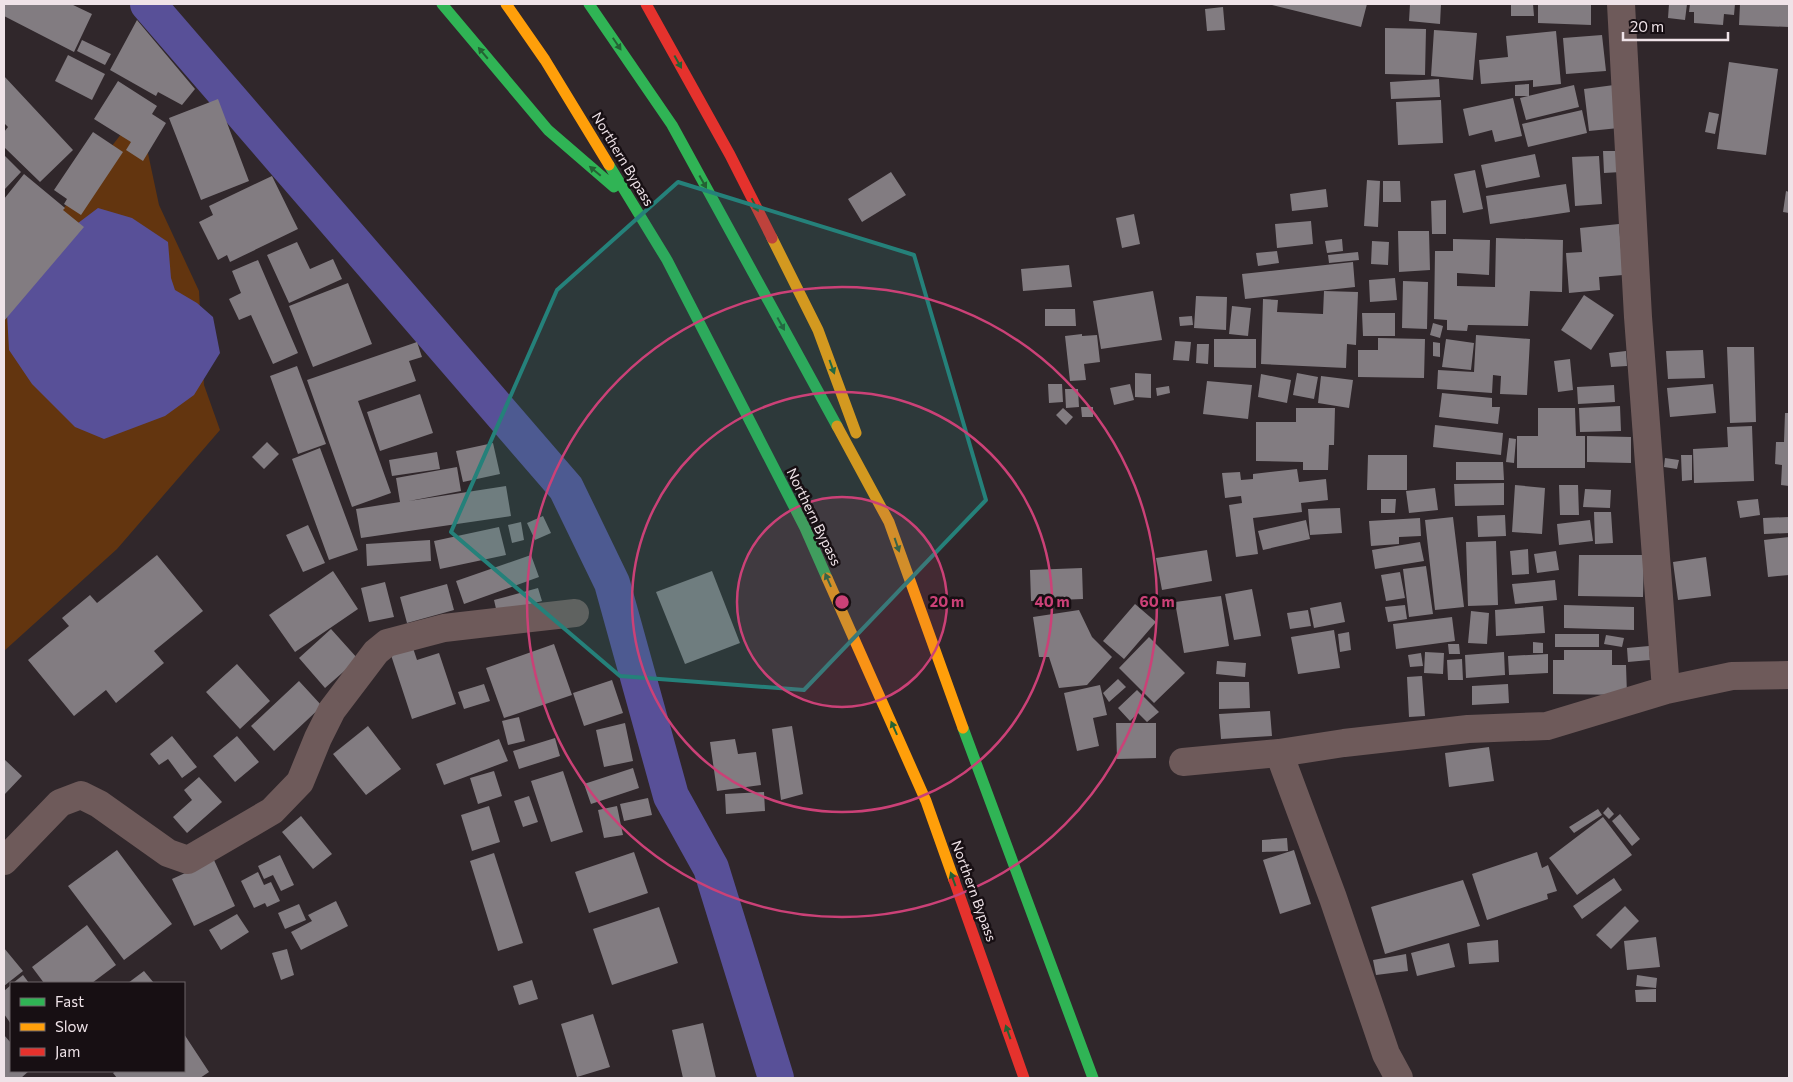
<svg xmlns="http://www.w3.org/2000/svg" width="1793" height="1082" font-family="Commissioner,sans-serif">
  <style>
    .green { fill: #63350f }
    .water { fill: #585098 }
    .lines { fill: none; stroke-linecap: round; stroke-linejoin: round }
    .canal { stroke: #585098; stroke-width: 36 }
    .building { fill: #827c81 }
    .street { stroke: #6e5a5a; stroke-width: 28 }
    .fast { stroke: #30b455; stroke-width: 11 }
    .slow { stroke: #ff9f0a; stroke-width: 11 }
    .jam { stroke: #e5322d; stroke-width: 11 }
    .oneway { fill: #246234 }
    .marked { fill: #25817a; fill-opacity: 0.2; stroke: #25817a; stroke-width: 4; stroke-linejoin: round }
    .ring { fill: none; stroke: #cb4177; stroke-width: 2.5 }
    .labels { text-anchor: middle; stroke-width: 5; stroke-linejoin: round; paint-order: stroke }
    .street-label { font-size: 14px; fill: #efe3e8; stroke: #170f13 }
    .centre { fill: #cb4177; stroke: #170f13; stroke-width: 2.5 }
    .ring-label { font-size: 15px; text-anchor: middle; font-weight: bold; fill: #cb4177; stroke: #170f13; stroke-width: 5; stroke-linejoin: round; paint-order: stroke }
  </style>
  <rect width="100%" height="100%" fill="#30272b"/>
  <path class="green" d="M139,111L159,205L199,291L204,385L220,430L117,549L4,651V285Z"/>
  <path class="water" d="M98,208L132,218L168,242L171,278L175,290L197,303L213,317L220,353L194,395L165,416L104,439L75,427L32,384L9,350L6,296L45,248Z"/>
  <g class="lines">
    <path class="canal" d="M148,4L566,488L612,583L671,796L711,868L776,1078"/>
  </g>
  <path class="building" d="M4,4H71L92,14L74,52L4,16Z
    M1268,4H1367L1361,27Z
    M1410,4H1441L1440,24L1409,21Z
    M1511,4H1533L1534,16H1511Z
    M1538,4H1591V25L1538,23Z
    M1669,4H1687L1685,20L1668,18Z
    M1690,4H1735L1734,15L1724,14L1723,25L1694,23V12H1689Z
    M1740,4H1789V27L1739,25Z
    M1223,7L1225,30L1207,31L1205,9Z
    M137,20L195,89L182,105L158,92L156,96L110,70Z
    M1385,28L1426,29L1425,75L1385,74Z
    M1434,30L1477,33L1473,80L1431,76Z
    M1556,31L1561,84L1533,87V80L1481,84L1479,60L1508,57L1506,36Z
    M1602,35L1606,71L1566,74L1563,38Z
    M82,40L111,54L105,65L77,51Z
    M68,55L105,74L92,100L55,81Z
    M1729,62L1778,69L1766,155L1717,149Z
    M4,76L73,150L40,182L4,147V132L8,127L4,123Z
    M1439,79L1440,97L1391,99L1390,82Z
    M118,81L157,106L152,114L166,123L143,161L126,150L131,142L94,119Z
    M1529,84V96H1515V85Z
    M1574,85L1579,107L1526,120L1520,98Z
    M1614,85L1619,128L1589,131L1584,89Z
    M1513,98L1522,136L1495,142L1492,130L1469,136L1463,109Z
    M218,99L249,181L201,200L169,118Z
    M1441,100L1443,143L1398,145L1396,102Z
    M1582,110L1587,133L1528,147L1522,124Z
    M1709,112L1719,114L1715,134L1705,132Z
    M93,132L123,152L81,215L64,204L67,199L54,190Z
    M1603,151H1619L1621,172L1604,173Z
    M1535,154L1540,177L1486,188L1481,165Z
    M4,155L21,172L4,190Z
    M1599,156L1602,204L1575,206L1572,157Z
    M1475,170L1483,209L1463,213L1454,174Z
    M891,172L906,195L862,222L848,199Z
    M24,174L65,208L63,210L84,227L4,321V199Z
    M272,176L298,229L230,262L227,255L218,260L199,222L213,215L209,206Z
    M1367,180L1380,181L1378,227L1364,226Z
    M1383,181H1400L1401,202H1383Z
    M1566,184L1570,212L1490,224L1486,196Z
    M1326,189L1328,207L1292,211L1290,194Z
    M1786,191L1789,192V213L1783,212Z
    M1446,200V234H1432L1431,201Z
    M1134,214L1140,244L1122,248L1116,218Z
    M1311,221L1313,244L1277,248L1275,224Z
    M1619,224L1623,275L1599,277L1600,290L1569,293L1566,253L1582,252L1580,228Z
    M1398,231H1429L1430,270L1399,272Z
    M1496,238L1563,240L1562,292L1530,291L1528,326L1468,325L1467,331L1447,330V320L1434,319L1435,251H1453V239L1490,240L1489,275L1457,273V286L1495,287Z
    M1342,239L1343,251L1327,253L1325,241Z
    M1372,241L1389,242L1388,265L1371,264Z
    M297,242L310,269L333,259L342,279L289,303L267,255Z
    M1277,251L1279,263L1258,266L1256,253Z
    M1358,252L1359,260L1329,263L1328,255Z
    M258,260L298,353L273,364L251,315L239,320L229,299L241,293L232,271Z
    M1353,262L1355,287L1245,299L1242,274Z
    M1069,265L1072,287L1023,291L1021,269Z
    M1395,278L1397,300L1370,302L1369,280Z
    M1403,281L1428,282L1427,329L1402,328Z
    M348,283L372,344L313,367L289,306Z
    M1153,291L1162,340L1101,349L1093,301Z
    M1324,291L1358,292L1356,345L1347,344L1346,368L1261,364L1263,299L1278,300L1277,312L1323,314Z
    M1584,295L1614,315L1591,350L1561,330Z
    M1196,296L1227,297L1226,330L1194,328Z
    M1232,306L1251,308L1248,336L1229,334Z
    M1045,309H1075L1076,326H1045Z
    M1362,313H1395V336H1363Z
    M1192,316L1193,325L1180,326L1179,317Z
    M1433,323L1443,326L1440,338L1430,335Z
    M1082,334V336L1097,335L1100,362L1084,364L1086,380L1070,381L1065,336Z
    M1476,335L1530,339L1527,395L1500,394L1501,376L1493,375L1492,393L1437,389L1438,370L1474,372Z
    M1378,338L1425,339L1424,378L1358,377V350H1378Z
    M1214,339H1256V368L1214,367Z
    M1446,339L1474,343L1471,370L1442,367Z
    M1175,341L1191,342L1189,361L1173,360Z
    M417,342L422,357L409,361L416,381L358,401L391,493L352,507L307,380Z
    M1433,342L1440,343V357L1433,356Z
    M1197,344H1209L1208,364L1196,363Z
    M1727,347H1754L1756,422L1730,423Z
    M1703,350L1705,378L1668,379L1666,351Z
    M1626,351L1627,366L1611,367L1609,353Z
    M1570,359L1573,390L1558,392L1554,361Z
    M297,366L326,444L298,454L270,376Z
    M1135,373L1151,374V398L1135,397Z
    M1297,373L1318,377L1314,399L1293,395Z
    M1261,374L1291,380L1287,403L1258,397Z
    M1321,376L1353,380L1349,408L1318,403Z
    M1207,381L1252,385L1248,419L1203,414Z
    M1048,384H1062L1063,402L1049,403Z
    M1130,384L1134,400L1114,405L1110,388Z
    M1713,384L1716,413L1670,417L1667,388Z
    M1614,385L1615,402L1578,404L1577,387Z
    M1169,386L1170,393L1157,396L1156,388Z
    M1065,389H1078L1079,407L1066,408Z
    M1442,393L1492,398V407H1500L1498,424L1439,417Z
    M420,394L433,433L380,451L367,412Z
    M1620,406L1621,431L1580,432L1579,408Z
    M1081,407H1093V417H1082Z
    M1063,408L1073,417L1066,425L1056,415Z
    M1296,408H1335L1334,445H1329L1328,470H1303V462L1256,461V422H1296Z
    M1538,408H1575L1576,436H1585V468H1517V436H1538Z
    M1785,413H1789V486L1781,485L1782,465L1775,464L1776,442H1784Z
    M1435,425L1503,433L1501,455L1433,447Z
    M1752,426L1754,481L1694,483L1693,449L1728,447L1727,427Z
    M1587,436L1631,437V463L1587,462Z
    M1509,438L1516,439L1514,463L1506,462Z
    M267,442L279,454L264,469L252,457Z
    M493,443L500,474L463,482L456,451Z
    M320,448L358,550L329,560L292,459Z
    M437,452L440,469L392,476L389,460Z
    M1368,455H1407V490H1367Z
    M1681,455H1692V480L1682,481Z
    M1665,458L1679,460L1677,469L1664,467Z
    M1456,462H1503L1504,480H1456Z
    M457,467L461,491L409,501L506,486L511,516L361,538L356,509L400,502L396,478Z
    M1297,469L1299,482L1326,479L1328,500L1301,503L1302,512L1253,518L1258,554L1236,557L1229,505L1242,503L1241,496L1225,498L1222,473L1240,472L1241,480L1253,479V474Z
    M1504,483V505L1455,506L1454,484Z
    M1515,485L1545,488L1542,534L1512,532Z
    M1559,485H1578L1579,515H1560Z
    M1435,488L1438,510L1409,513L1406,491Z
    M1585,489L1611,490L1610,508L1583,507Z
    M1381,499H1396L1395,513H1381Z
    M1758,499L1760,515L1740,518L1737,501Z
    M1340,508L1342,533L1310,535L1308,509Z
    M1594,512H1611L1613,543L1595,544Z
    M1505,515L1506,536L1478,537L1477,516Z
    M543,516L551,533L535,540L527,523Z
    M1453,517L1464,607L1435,610L1425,520Z
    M1789,517V533L1764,534L1763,518Z
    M1420,518L1421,536L1399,537V544L1371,546L1369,521Z
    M1306,520L1310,539L1263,550L1258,531Z
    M1590,520L1593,541L1559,545L1557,524Z
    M521,522L524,540L512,543L508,525Z
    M308,525L325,563L303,572L286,535Z
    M499,527L506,555L440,569L434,541Z
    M1789,537V575L1768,577L1764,540Z
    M430,540L431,561L367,566L366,544Z
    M1496,541L1498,605L1468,606L1466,542Z
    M1420,542L1424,561L1375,569L1372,550Z
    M1528,549L1529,574L1512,575L1510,551Z
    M1207,550L1212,581L1162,590L1156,558Z
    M1556,551L1559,570L1537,573L1534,554Z
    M157,555L203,611L154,651L164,663L116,703L106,690L74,716L28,660L69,626L62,618L90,595L97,603Z
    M531,555L539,577L464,604L456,581Z
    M1579,555H1644L1643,597L1578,596Z
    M1706,557L1711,596L1678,600L1673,562Z
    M1426,566L1433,614L1409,617L1403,569Z
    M1082,568L1083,599L1031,601L1030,570Z
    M333,571L358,609L295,652L269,615Z
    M712,571L740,643L685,664L656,592Z
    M1400,572L1405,598L1386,601L1381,575Z
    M1555,580L1557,600L1515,604L1512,584Z
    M385,582L394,617L369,622L361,588Z
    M447,584L454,610L407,623L400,597Z
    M538,588L542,601L497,613L494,600Z
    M1252,589L1261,636L1234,640L1225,594Z
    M1221,596L1229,646L1184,653L1175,602Z
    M1341,602L1345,622L1314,628L1310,608Z
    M1135,604L1156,622L1124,659L1103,641Z
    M1405,605L1407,619L1388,622L1385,607Z
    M1564,605L1634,607V630L1564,628Z
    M1543,606L1545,633L1496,636L1495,610Z
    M1079,610L1092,637L1112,657L1087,685L1059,688L1049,657H1039L1033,617Z
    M1308,610L1311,626L1290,629L1287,613Z
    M1471,611L1489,613L1487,644L1468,643Z
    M1452,617L1455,641L1396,649L1393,624Z
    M331,629L358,659L325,688L299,658Z
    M1334,630L1340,668L1298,674L1291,637Z
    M1349,632L1351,650L1340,652L1338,634Z
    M1555,634H1599V647H1555Z
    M1606,635L1624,638L1622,647L1604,644Z
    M1149,637L1185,673L1154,703L1119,668Z
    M1533,642L1543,643V653H1533Z
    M554,644L572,695L504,718L486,668Z
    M1448,644H1459L1460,654H1449Z
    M412,645L417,660L439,653L456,704L412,719L390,652Z
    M1649,646L1650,660L1628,662L1627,648Z
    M1564,650H1612V665H1626L1627,695L1553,694V660H1564Z
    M1425,652L1444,653L1443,674L1424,673Z
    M1504,652L1505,675L1466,678L1465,655Z
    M1421,653L1423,666L1410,667L1408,655Z
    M1548,654V673L1509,675L1508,656Z
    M1462,659L1463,680H1448L1447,660Z
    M1217,661L1246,663L1245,677L1216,674Z
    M237,664L270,701L240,729L206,692Z
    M1422,676L1425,716L1409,717L1407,677Z
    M1118,679L1126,687L1109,702L1103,693Z
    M612,680L623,713L584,726L573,693Z
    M299,681L322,706L274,751L251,726Z
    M1219,682H1249L1250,708L1219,709Z
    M484,684L490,701L464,709L458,692Z
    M1508,684L1509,703L1472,705V686Z
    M1100,685L1107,715L1093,718L1099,746L1077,751L1064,693Z
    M1137,690L1159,712L1147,722L1138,713L1130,721L1118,708Z
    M1270,711L1272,736L1221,739L1219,714Z
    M519,717L525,741L508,745L502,721Z
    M625,723L633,761L604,767L596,730Z
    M1116,723H1156V758L1117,759Z
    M368,726L401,769L366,795L333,754Z
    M792,726L803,794L781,800L772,729Z
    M172,736L197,767L182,778L168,759L159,765L150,754Z
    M237,736L259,762L235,782L213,756Z
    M555,738L560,756L519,769L513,751Z
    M499,739L508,761L444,785L436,764Z
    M735,739L738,754L756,752L761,785L717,791L710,742Z
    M1489,747L1494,781L1449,787L1445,753Z
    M4,759L22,776L4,795Z
    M633,768L639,788L591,804L584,784Z
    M494,771L502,796L478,804L470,778Z
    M563,771L583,832L551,842L531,781Z
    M199,777L222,802L187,833L173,817L192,800L184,790Z
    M764,792L765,811L726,814L725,794Z
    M529,796L538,822L523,827L514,801Z
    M648,798L652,815L624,821L620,804Z
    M489,806L500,842L472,851L461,815Z
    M617,806L623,835L604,838L598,810Z
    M1608,807L1614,814L1609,819L1603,813Z
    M1598,809L1602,815L1574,833L1569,827Z
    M1620,814L1640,839L1632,846L1612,821Z
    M301,816L332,854L313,869L282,832Z
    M1603,817L1632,855L1577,895L1549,858Z
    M1287,838L1288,851L1262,852V840Z
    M117,850L172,924L124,960L68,886Z
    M1294,850L1311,904L1280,914L1263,860Z
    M634,852L648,893L589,913L575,872Z
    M1537,852L1542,868L1548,865L1557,891L1547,894L1548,899L1487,920L1472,874Z
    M494,853L523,943L498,951L470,861Z
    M280,855L294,885L281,891L273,875L264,879L258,866Z
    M214,860L235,906L194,926L172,879Z
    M258,872L264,885L271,882L280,901L267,907L265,903L254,908L241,881Z
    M1614,878L1622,890L1582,919L1573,906Z
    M1463,880L1480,926L1385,954L1371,907Z
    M336,901L348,926L301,950L291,932L312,921L308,915Z
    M299,904L306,920L285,929L278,913Z
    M1625,906L1639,921L1611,949L1596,935Z
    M659,907L678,963L612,985L593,929Z
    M237,914L249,932L221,950L209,930Z
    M87,925L116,965L92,983H44L32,967Z
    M1656,937L1660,967L1627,970L1624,941Z
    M1498,940L1499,962L1469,964L1467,943Z
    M1449,943L1455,967L1417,976L1411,953Z
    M4,948L23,971L4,986Z
    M287,949L294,975L281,980L272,953Z
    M1406,954L1408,971L1376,975L1373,960Z
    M144,971L154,983H128Z
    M23,975L29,983H13Z
    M1637,975L1657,978L1656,988L1636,986Z
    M532,980L538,999L519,1005L513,986Z
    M11,985V1024L4,1014V991Z
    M1656,989V1002H1636L1635,990Z
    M593,1014L610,1067L577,1077L561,1024Z
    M703,1023L716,1078H683L672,1030Z
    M184,1034L209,1072L200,1078H117L113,1073L116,1071H184Z
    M4,1035L11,1043V1071H29L21,1078H4Z"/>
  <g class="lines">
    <path class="street" d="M1666,690L1732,676L1789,675
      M1279,753L1333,898L1386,1054L1399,1078
      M1183,762L1279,753L1344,743L1468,729L1547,726L1666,690L1638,317L1621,4
      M4,861L60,803L81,795L99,804L168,853L188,860L272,811L300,782L318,738L332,710L376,652L387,643L444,628L575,613"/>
    <path class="fast" d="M442,4L548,130L614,187
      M589,4L672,125L837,426
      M609,165L667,260L805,528L827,578
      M963,728L1093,1078"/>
    <path class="slow" d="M506,4L545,60L609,165
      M772,238L818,330L856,433
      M837,426L889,522L963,728
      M827,578L926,801L954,880"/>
    <path class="jam" d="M646,4L730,155L772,238
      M954,880L1024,1078"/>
  </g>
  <defs><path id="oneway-solid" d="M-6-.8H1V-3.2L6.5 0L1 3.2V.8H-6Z" transform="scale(1.25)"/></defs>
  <g class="oneway">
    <use href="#oneway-solid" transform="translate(617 44) rotate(56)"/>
    <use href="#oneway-solid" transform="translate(483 53) rotate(-130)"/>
    <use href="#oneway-solid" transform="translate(678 62) rotate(61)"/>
    <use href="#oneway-solid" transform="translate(595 171) rotate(-140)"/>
    <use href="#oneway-solid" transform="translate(703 182) rotate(61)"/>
    <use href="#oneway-solid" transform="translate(755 205) rotate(63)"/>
    <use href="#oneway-solid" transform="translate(781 324) rotate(61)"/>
    <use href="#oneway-solid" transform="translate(832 367) rotate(70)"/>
    <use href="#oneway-solid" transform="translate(897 545) rotate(71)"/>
    <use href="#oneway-solid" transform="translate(828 580) rotate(-114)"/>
    <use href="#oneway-solid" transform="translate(894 728) rotate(-114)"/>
    <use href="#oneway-solid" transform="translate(953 879) rotate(-110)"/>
    <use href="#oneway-solid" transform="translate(1008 1032) rotate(-110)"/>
  </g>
  <path class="marked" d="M678,182L914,255L986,500L804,690L620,676L451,532L557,290Z"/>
  <circle cx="842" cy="602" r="105" fill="#cb4177" fill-opacity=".12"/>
  <g class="ring">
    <circle cx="842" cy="602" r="105"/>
    <circle cx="842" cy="602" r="210"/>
    <circle cx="842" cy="602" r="315"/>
  </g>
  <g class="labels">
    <g class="street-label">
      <text transform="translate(623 159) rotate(59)" y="5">Northern Bypass</text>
      <text transform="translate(814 517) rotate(64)" y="5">Northern Bypass</text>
      <text transform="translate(974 891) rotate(70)" y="5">Northern Bypass</text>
    </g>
  </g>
  <circle cx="842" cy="602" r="8" class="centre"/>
  <g class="ring-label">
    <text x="947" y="607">20 m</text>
    <text x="1052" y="607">40 m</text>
    <text x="1157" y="607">60 m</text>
  </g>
  <rect width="1793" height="1082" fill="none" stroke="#efe3e8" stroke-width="10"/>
  <rect x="10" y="982" width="175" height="90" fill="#170f13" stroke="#6d6468"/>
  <rect x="20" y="998" width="25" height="8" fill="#30b455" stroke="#6d6468"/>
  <text x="55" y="1007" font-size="15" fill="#efe3e8">Fast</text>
  <rect x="20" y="1023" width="25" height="8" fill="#ff9f0a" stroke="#6d6468"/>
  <text x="55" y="1032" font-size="15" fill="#efe3e8">Slow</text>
  <rect x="20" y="1048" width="25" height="8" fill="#e5322d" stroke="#6d6468"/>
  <text x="55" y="1057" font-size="15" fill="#efe3e8">Jam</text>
  <path d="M1623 32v8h105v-8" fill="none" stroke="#efe3e8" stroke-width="2.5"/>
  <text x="1630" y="32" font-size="15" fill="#efe3e8" stroke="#170f13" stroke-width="4" paint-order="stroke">20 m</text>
</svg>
